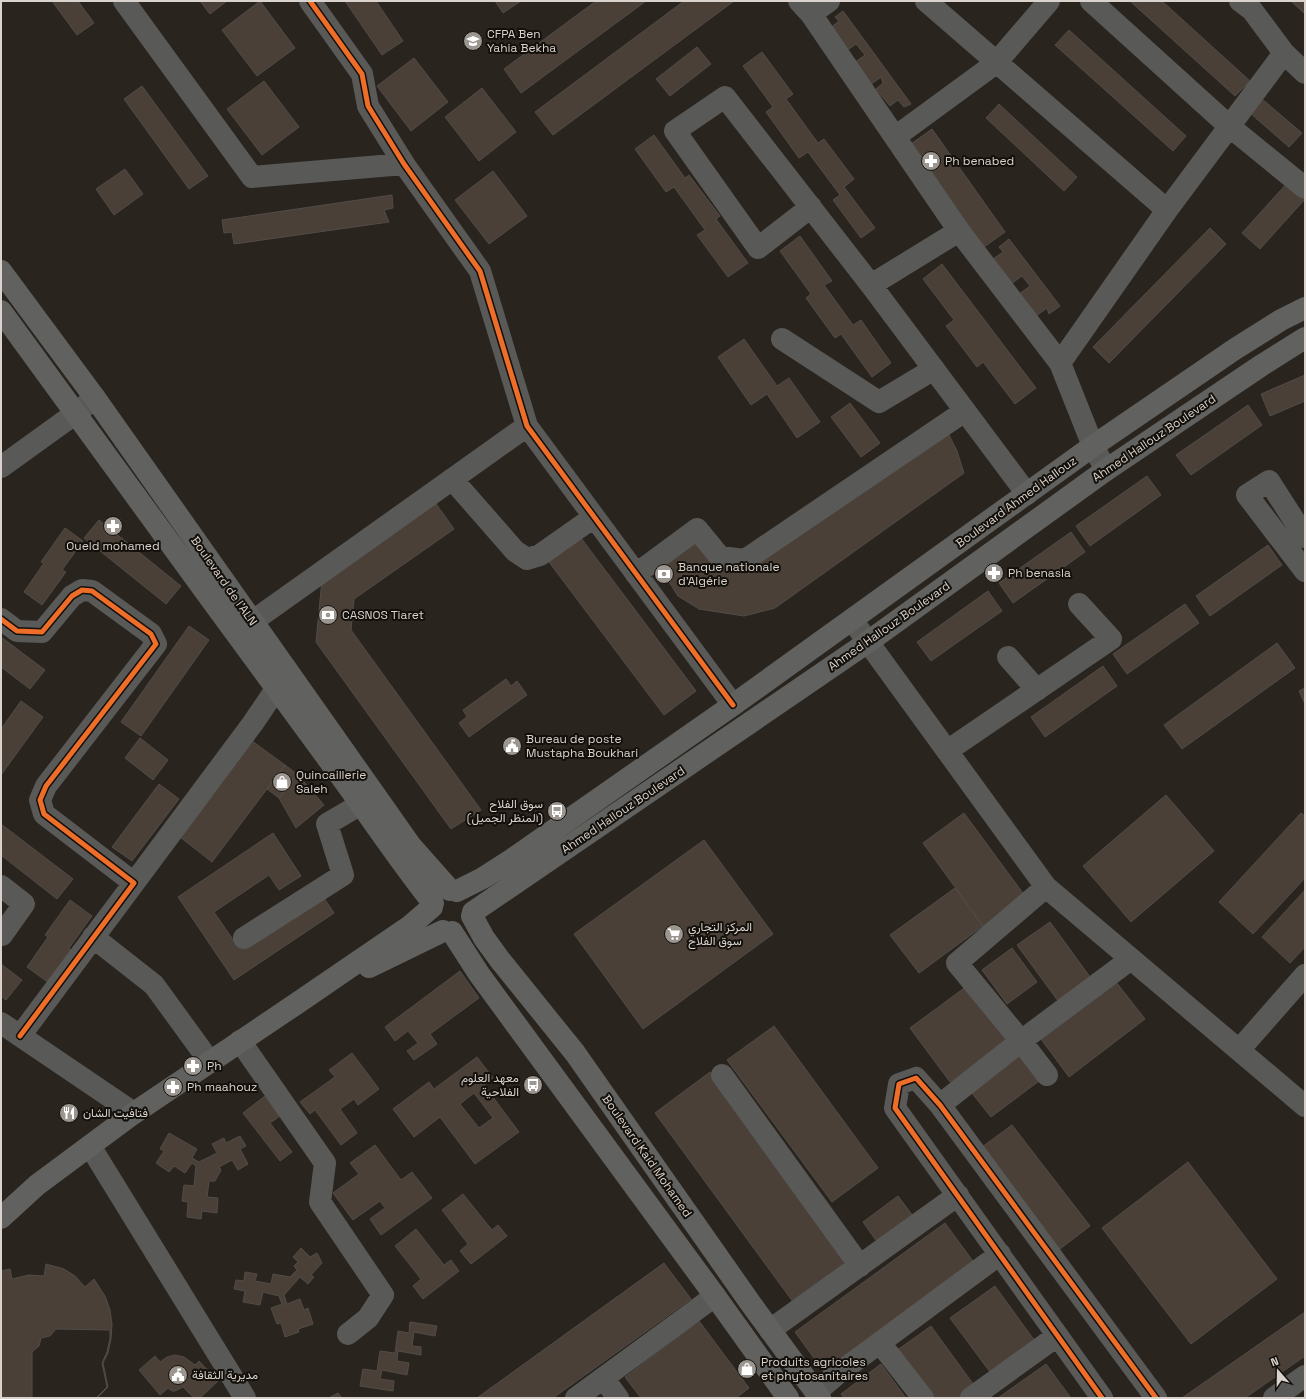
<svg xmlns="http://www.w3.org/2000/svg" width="1306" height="1399" font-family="'Space Grotesk',Vazirmatn,sans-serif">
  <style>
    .building { fill: #4a4038; stroke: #514c48; fill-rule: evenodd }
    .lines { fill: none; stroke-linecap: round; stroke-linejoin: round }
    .minor { stroke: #595957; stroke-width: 22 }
    .major { stroke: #61625f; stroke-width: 22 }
    .cycleway-casing { stroke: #130f0a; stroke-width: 8 }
    .cycleway { stroke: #ee6e29; stroke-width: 5 }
    .labels { text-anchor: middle; stroke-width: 4; stroke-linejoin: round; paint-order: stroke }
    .poi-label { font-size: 12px; fill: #dad3cd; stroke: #130f0a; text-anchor: start }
    .street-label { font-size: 12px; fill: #dad3cd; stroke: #130f0a }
  </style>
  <rect width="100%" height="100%" fill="#2a241f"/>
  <path class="building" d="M52,1H78L94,23L77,35Z
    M200,1H227L210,14Z
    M260,1L295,48L257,76L222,30Z
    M345,1H376L403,41L382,55Z
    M495,1H521L503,13Z
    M596,1H646L521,93L504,69Z
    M684,1H734L553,135L535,112Z
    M1130,1H1162L1250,81L1235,96Z
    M1291,1H1305V14Z
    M843,11L911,104L904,107L898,100L890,106L876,89L883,83L881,77L870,85L854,63L865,55L856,44L845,52L829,29L839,21L835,17Z
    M1069,30L1186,136L1173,151L1055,45Z
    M697,47L711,64L670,96L656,79Z
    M762,52L793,94L786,99L818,143L824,139L854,179L844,187L875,228L861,238L833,200L840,195L808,152L799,158L766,112L773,107L743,66Z
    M414,58L448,102L411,131L377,86Z
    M264,81L299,127L262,155L227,109Z
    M142,86L208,176L189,189L124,99Z
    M482,88L516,132L479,161L445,117Z
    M1262,99L1302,133L1289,147L1250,113Z
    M999,104L1077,177L1064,191L986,118Z
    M932,129L1005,232L984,247L911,144Z
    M654,135L685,178L689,175L720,216L716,219L748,263L728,277L697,235L705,230L674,187L666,192L635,149Z
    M125,169L143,194L114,215L96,189Z
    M493,171L527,216L489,244L455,200Z
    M1289,181L1305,199L1260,249L1242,233Z
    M392,195L393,208L384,210L389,222L234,244L232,232L224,233L222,220Z
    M1210,228L1226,244L1109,363L1093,347Z
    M800,236L832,281L824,285L853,325L861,320L891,363L872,377L841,334L835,338L806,298L811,294L780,251Z
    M1009,239L1060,306L1049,314L1047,308L1036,316L1019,294L1030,286L1022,276L1011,284L993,259L1003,252L999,247Z
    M942,264L1036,388L1015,404L983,362L977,367L946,326L954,320L923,279Z
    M744,339L777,386L789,378L820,422L797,438L767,394L751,405L718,357Z
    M1305,375V401L1270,416L1261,394Z
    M850,403L880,443L861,457L831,417Z
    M1248,405L1262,425L1191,475L1176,455Z
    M948,433L957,451L964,473L775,608L744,616L699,609L678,596L659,566L696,542L717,568L750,570Z
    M1147,476L1161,495L1090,546L1076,526Z
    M434,501L454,529L354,599L351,630L481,810L451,829L316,642L322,580Z
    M99,520L181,586L166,604L84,538Z
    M65,528L83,541L62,570L66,572L42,605L24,592L44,563L41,562Z
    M1071,532L1085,552L1013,603L999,583Z
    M581,538L696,691L664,715L549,562Z
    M1268,545L1282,565L1210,616L1196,596Z
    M988,591L1002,611L931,661L917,642Z
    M1185,604L1199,623L1127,674L1113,654Z
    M189,626L209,640L141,736L121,722Z
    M1,637L45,670L30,689L1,667Z
    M1277,643L1295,668L1182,749L1164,725Z
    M1103,666L1117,686L1045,737L1031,717Z
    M506,679L511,686L517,681L527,695L469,737L459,723L467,717L463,710Z
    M1305,688V704L1299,691Z
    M21,701L43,717L1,775V729Z
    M140,738L168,760L153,780L125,758Z
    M252,741L285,765L212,862L180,837Z
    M285,765L297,774L279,798L267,789Z
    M297,774L324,805L296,828L279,798Z
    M159,784L179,799L132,861L112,847Z
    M1166,795L1214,851L1131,922L1083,866Z
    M964,813L1025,896L983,926L923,843Z
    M1301,813L1305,816V878L1253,934L1219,902Z
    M1,824L73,879L57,899L1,855Z
    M273,833L301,876L279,890L269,875L214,912L240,950L322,895L334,913L234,980L178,897Z
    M704,840L773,934L643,1029L574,934Z
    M955,888L983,926L919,973L890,935Z
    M1305,890V947L1290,963L1262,937Z
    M70,900L92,916L69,948L72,951L49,983L27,967L48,937L45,935Z
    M1050,922L1093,981L1061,1005L1017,945Z
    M1012,948L1037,982L1007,1004L982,970Z
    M1,964L22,980L6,1000L1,996Z
    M460,971L479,998L430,1034L437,1044L414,1060L407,1051L418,1043L408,1031L395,1041L385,1027Z
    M1116,982L1145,1019L1069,1077L1041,1039Z
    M967,986L1007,1041L950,1082L910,1028Z
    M774,1026L878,1168L832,1202L727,1060Z
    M352,1053L379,1089L358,1105L354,1099L340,1109L357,1133L341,1145L315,1110L310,1114L300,1102L335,1077L329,1070Z
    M1019,1056L1039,1081L991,1117L971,1092Z
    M477,1057L493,1078L484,1085L519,1132L475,1164L440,1117L414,1137L393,1109L429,1082L434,1089ZM474,1093L493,1118L479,1128L460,1104Z
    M710,1072L851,1265L796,1306L655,1113Z
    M265,1096L280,1116L270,1123L292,1152L280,1161L243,1113Z
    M1012,1125L1090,1226L1060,1249L982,1147Z
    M169,1133L197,1149L192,1158L199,1162L217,1153L212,1144L224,1138L226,1143L240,1136L246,1146L240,1149L248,1164L238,1170L232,1160L219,1167L221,1170L215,1181H209L207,1197L218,1198L217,1213L202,1211L201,1219L187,1217L188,1202L182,1201L184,1185L194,1186L196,1166L192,1163L185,1173L174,1166L169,1172L156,1163L164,1151L160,1149Z
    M375,1145L401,1180L412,1172L432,1198L381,1235L370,1219L385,1208L380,1201L353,1220L333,1193L359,1174L350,1163Z
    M1188,1162L1277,1279L1191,1344L1102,1228Z
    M463,1194L492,1230L498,1225L507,1236L471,1264L460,1251L468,1244L442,1210Z
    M898,1196L916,1220L880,1246L863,1222Z
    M945,1223L975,1264L825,1373L795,1332Z
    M416,1229L444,1265L451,1260L459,1271L423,1299L413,1286L421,1279L395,1246Z
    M301,1248L310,1257L317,1253L322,1263L311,1275L314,1277L308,1284L300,1277L284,1295L287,1304L300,1299L304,1310L308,1308L313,1324L298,1329L299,1332L285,1337L281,1323L277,1324L271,1308L282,1304L279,1296L263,1292L260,1305L243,1302L245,1291L234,1289L236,1280L244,1281L245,1272L257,1274L255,1281L271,1284L273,1274L290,1277L297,1270L294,1266L298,1262L293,1257Z
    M664,1263L691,1299L553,1398H477Z
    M46,1264L64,1269L75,1276L85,1287L94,1279L105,1296L110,1310L112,1324L111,1339L108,1353L103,1363L108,1387L97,1398H96L107,1387L102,1363L107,1352L110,1338V1330L56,1329L50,1336L41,1338L39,1346L32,1352V1398H1V1271L10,1269L12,1279L29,1275L44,1276Z
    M995,1286L1037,1344L993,1376L950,1318Z
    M1305,1312V1356L1245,1398H1182Z
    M699,1321L749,1388L736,1398H641L625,1377Z
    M410,1322L437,1326L435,1336L414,1332L412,1346L421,1347V1355L398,1351L397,1361L409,1363L407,1375L382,1370L380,1379L394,1381L393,1391L360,1386L363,1369L377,1371L380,1351L395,1353L398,1331L409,1333Z
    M931,1326L976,1388L962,1398H931L896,1351Z
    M175,1355L184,1357L195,1365L199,1361L218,1381L200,1398H194L183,1387L175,1391H172L168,1388L160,1395L139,1370L155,1356L160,1362L167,1357Z
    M881,1364L906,1398H844L841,1394Z
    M1046,1364L1071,1398H998Z
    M338,1393L342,1398H329Z"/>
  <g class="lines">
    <path class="minor" d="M124,1L252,177L404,164
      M310,1L362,74L368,106L404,164L480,271L527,426L733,705
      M799,1L811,14L959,231L1060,363L1093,446L1106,470
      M926,1L1167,210
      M1091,1L1229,126L1305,188
      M1240,1L1252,10L1284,53L1305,73
      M811,14L829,1
      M895,137L996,63L1049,1
      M811,207L758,248L675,131L725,97L871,285
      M959,231L871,285L1027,494
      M782,339L879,402L934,369
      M1060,363L1167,210L1284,53
      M1,467L76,413L95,398
      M452,479L515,551L527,559L540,555L594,517
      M1305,537L1269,481L1247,495L1305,571
      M636,574L697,529L720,557L745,560L965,411
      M1,619L17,631L42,632L72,596L82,590L92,591L151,634L156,644L46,786L40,800L44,814L134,883L20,1036
      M852,620L1046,887L1305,1106
      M253,621L527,426
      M1008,657L1037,690
      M947,751L1111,639L1079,604
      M134,883L253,723L276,689
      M1,886L24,904L2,935
      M1046,887L957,963L1021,1041L1047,1075
      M93,937L154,985L210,1062
      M244,938L343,875L327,824L361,804
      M1,1023L134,1113
      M240,1041L325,1163L320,1202L383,1295L368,1318L348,1334
      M1239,1050L1305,975
      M722,1075L860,1266
      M940,1105L1021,1041L1131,959
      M90,1146L245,1398
      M770,1330L958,1195
      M880,1343L923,1398
      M604,1379L618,1398
      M816,1392L836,1375L1000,1254
      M576,1398L715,1296
      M971,1398L1057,1336
      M1102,1398L895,1108L899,1084L916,1078L940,1105L1156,1398
      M1274,1398L1305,1376"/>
    <path class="major" d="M1,271L95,398L411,846L450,890
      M1,311C112,462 220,613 331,763C366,810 397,858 433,903
      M457,891L483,878L511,860L733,705L1093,446L1235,349L1281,320L1305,308
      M473,912L868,642L1106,470L1262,365L1305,338
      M472,916L484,938L500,960L575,1053L751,1304L820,1398
      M452,932L479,974L715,1296L788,1398
      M369,967L443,931
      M1,1218L37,1185L134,1113L296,1004L410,926L432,907"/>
    <defs>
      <path id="cycleway" d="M310,1L362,74L368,106L404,164L480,271L527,426L733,705
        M1,619L17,631L42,632L72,596L82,590L92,591L151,634L156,644L46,786L40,800L44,814L134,883L20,1036
        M1102,1398L895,1108L899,1084L916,1078L940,1105L1156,1398"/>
    </defs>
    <use href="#cycleway" class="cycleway-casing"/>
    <use href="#cycleway" class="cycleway"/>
  </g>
  <defs>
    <symbol id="university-disc" viewBox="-11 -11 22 22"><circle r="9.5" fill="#9c9690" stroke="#130f0a"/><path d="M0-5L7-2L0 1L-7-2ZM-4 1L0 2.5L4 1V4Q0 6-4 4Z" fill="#fff"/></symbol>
    <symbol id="pharmacy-disc" viewBox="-11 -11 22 22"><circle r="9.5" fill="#9c9690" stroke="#130f0a"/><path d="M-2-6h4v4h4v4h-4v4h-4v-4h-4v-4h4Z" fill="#fff"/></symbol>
    <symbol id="bank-disc" viewBox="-11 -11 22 22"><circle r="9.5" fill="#9c9690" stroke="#130f0a"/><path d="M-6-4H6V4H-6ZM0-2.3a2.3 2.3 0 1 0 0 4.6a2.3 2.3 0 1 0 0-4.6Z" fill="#fff"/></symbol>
    <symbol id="civic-disc" viewBox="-11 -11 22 22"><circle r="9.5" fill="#9c9690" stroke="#130f0a"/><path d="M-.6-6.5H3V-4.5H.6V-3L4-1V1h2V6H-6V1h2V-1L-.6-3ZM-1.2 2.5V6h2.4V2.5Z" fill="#fff"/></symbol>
    <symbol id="shop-disc" viewBox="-11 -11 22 22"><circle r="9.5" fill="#9c9690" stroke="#130f0a"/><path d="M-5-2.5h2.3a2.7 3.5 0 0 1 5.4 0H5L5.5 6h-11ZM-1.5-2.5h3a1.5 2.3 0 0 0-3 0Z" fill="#fff"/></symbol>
    <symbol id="bus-disc" viewBox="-11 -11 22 22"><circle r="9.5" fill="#9c9690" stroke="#130f0a"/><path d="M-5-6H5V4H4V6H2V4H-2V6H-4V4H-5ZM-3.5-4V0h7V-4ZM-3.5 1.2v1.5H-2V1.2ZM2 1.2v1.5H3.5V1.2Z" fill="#fff"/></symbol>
    <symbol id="supermarket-disc" viewBox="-11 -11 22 22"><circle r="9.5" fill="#9c9690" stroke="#130f0a"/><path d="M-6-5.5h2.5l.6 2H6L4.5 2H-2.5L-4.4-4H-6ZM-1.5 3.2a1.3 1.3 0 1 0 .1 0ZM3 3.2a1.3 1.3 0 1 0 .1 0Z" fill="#fff"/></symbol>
    <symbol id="restaurant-disc" viewBox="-11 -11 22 22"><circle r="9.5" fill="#9c9690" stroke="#130f0a"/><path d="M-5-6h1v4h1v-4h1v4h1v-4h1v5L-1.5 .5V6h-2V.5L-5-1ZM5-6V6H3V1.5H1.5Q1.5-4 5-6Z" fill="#fff"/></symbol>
  </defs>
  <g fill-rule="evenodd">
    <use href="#university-disc" x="462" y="30" width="22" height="22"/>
    <use href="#pharmacy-disc" x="920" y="150" width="22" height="22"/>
    <use href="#pharmacy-disc" x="102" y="515" width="22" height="22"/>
    <use href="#pharmacy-disc" x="983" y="562" width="22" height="22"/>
    <use href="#bank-disc" x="653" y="563" width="22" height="22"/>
    <use href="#bank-disc" x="317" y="604" width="22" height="22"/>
    <use href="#civic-disc" x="501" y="735" width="22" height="22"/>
    <use href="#shop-disc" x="271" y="771" width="22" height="22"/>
    <use href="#bus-disc" x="546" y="800" width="22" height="22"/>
    <use href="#supermarket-disc" x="663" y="923" width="22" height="22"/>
    <use href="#pharmacy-disc" x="182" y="1055" width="22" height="22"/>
    <use href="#bus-disc" x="522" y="1074" width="22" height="22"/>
    <use href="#pharmacy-disc" x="162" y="1076" width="22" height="22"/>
    <use href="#restaurant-disc" x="58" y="1102" width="22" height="22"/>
    <use href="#shop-disc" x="736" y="1358" width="22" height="22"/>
    <use href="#civic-disc" x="167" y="1364" width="22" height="22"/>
  </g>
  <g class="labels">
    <g class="poi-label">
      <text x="487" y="38">CFPA Ben<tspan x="487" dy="14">Yahia Bekha</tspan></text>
      <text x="945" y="165">Ph benabed</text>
      <text x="113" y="550" text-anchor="middle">Oueld mohamed</text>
      <text x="678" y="571">Banque nationale<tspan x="678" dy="14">d'Algérie</tspan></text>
      <text x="1008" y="577">Ph benasla</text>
      <text x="342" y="619">CASNOS Tiaret</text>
      <text x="526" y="743">Bureau de poste<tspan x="526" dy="14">Mustapha Boukhari</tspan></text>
      <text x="296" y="779">Quincaillerie<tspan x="296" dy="14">Saleh</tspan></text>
      <text x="543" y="808" text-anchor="end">سوق الفلاح<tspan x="543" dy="14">(المنظر الجميل)</tspan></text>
      <text x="688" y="931">المركز التجاري<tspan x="688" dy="14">سوق الفلاح</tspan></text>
      <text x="207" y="1070">Ph</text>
      <text x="519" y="1082" text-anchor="end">معهد العلوم<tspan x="519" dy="14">الفلاحية</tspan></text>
      <text x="187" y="1091">Ph maahouz</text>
      <text x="83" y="1117">فتافيت الشان</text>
      <text x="761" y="1366">Produits agricoles<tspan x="761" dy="14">et phytosanitaires</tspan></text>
      <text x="192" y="1379">مديرية الثقافة</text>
    </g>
    <g class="street-label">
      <text transform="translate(1154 438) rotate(-34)" y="4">Ahmed Hallouz Boulevard</text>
      <text transform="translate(1016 502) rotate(-36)" y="4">Boulevard Ahmed Hallouz</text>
      <text transform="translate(224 581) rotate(55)" y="4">Boulevard de l'ALN</text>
      <text transform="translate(889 626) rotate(-35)" y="4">Ahmed Hallouz Boulevard</text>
      <text transform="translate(623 810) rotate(-34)" y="4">Ahmed Hallouz Boulevard</text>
      <text transform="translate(647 1156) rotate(55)" y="4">Boulevard Kaid Mohamed</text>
    </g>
  </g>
  <rect width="1306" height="1399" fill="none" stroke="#dad3cd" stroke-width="4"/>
  <g transform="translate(1278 1371) rotate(340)" stroke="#130f0a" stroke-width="3" paint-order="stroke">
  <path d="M0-3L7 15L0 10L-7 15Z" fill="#dad3cd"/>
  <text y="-6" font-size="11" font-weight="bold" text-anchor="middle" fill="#dad3cd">N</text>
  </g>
</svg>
